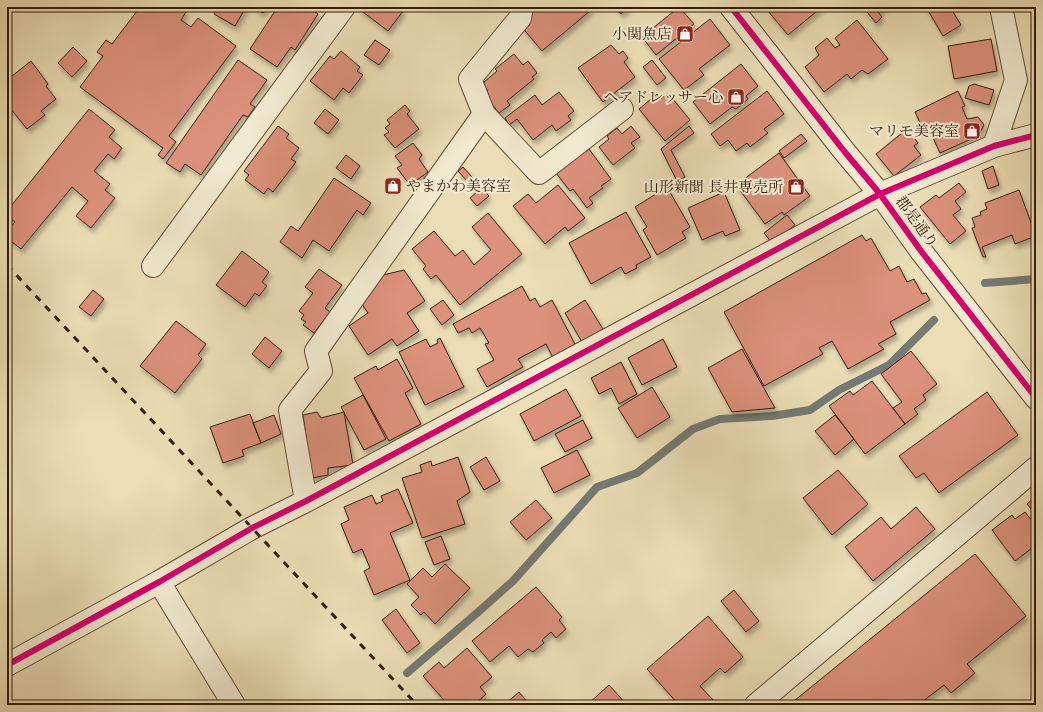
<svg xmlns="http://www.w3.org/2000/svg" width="1043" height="712" font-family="'Old Standard TT','Noto Serif JP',serif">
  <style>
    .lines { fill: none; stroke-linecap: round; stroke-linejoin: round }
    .stream { stroke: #747a74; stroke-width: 8 }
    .building { fill: #db917b; stroke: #361c0a; filter: url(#shadow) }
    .minor-casing { stroke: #634c35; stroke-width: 24 }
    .minor { stroke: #f2ead0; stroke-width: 22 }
    .rail { stroke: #361c0a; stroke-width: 3; stroke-dasharray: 7 7; stroke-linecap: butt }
    .cycleway-casing { stroke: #f2ead0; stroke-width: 8 }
    .cycleway { stroke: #d6006c; stroke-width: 6 }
    .labels { text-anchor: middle; stroke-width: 4; stroke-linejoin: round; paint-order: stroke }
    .poi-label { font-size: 15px; fill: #361c0a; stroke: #f2ead0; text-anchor: end }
    .street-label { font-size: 15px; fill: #361c0a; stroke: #f2ead0 }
  </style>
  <defs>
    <filter id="shadow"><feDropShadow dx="2.5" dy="4.5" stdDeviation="2" flood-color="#0004"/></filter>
  </defs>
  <rect width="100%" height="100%" fill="#ebdeb6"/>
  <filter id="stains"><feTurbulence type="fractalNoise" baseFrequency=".005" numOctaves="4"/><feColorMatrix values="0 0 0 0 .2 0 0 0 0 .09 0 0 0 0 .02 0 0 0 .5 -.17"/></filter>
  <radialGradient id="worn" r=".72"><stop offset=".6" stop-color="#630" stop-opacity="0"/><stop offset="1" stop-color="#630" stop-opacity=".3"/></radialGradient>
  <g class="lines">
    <path class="stream" d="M985,283L1036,279
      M407,673L477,613L513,581L597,487L637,473L693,429L720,419L772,416L810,410L839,390L889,365L934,320
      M379,705L380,704"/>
  </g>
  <path class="building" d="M140,7H180L186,12L181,20L191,27L198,18L236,46L169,136L176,142L163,159L158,155L163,148L80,87L103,56L97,52L106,40L112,44Z
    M218,7H246L235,26L214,14Z
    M253,7H266L263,13Z
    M289,7H308L318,14L295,50L291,47L277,67L250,49L277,8L286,11Z
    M361,7H398L403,11L388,31L359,9Z
    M525,7H588L591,10L542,51L521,26Z
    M615,7H629L621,14Z
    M679,7L694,24L656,55L642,37Z
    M773,7H822L788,35L768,11Z
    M863,7H885L878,12L882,17L876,23Z
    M926,7H950L961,25L943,36Z
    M710,19L730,45L699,69L704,75L684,90L659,59Z
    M857,20L888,59L868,74L862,70L851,79L847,74L824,92L805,67L819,55L815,48L827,38L835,48L840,45L835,38Z
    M991,39L997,71L954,79L948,46Z
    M375,40L390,50L379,65L364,55Z
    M611,45L619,54L623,51L628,58L624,62L635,77L603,102L578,68Z
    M73,47L87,61L72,77L58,63Z
    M341,51L360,67L357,71L363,75L349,93L343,88L334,100L310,81L330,56L334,59Z
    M514,54L523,65L528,61L537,73L532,77L534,79L507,101L510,105L499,113L484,94L488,91L484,86V82L497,71L495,69Z
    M238,60L267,80L250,104L255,107L248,117L243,115L201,175L185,164L180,172L166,163Z
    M652,60L666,78L657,85L643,67Z
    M31,61L48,84L46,86L56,99L41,111L45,115L27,129L10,108L7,110V80Z
    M741,64L758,86L746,96L748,99L736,109L732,107L710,124L693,102Z
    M974,84L994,90L989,105L965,98L969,86Z
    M767,91L784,114L764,129L768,133L750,147L747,143L736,151L728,140L720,146L711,134Z
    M958,91L965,106L962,107L967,119L978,117L984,125L978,136L940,153L929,129L924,131L915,112Z
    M559,92L574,111L568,116L571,120L556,131L552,125L533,140L517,119L509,125L505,118L535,95L542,105Z
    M668,93L690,120L665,141L639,109L657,94L661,99Z
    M405,105L410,111L407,114L419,129L395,148L384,135L389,132L385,128L390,124L387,120Z
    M89,109L115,130L109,137L122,148L114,159L108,154L94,171L110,184L105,190L115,198L91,228L76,216L88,201L72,187L21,249L7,238V231L15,222L7,216V211Z
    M325,109L339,120L328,134L314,123Z
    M278,126L289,134L286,138L299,148L291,159L296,162L273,192L268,188L264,194L245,180L249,175L244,171Z
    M631,126L640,137L631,143L635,148L613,165L599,147L609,139L607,136L617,128L622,134Z
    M689,126L694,133L671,150L685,177L677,181L661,149Z
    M907,129L918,143L914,146L921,155L894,176L876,154Z
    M801,134L807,141L784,158L779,151Z
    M413,143L422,155L419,159L428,172L410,185L397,168L402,165L395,156Z
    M589,149L611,179L601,186L603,188L589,198L593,203L587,208L573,189L570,191L556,173Z
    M779,153L810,196L784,215L782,212L765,224L736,185Z
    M346,155L360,166L351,179L336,168Z
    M993,166L999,185L988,189L982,171Z
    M463,167L489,196L477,206L470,198L477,192L458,171Z
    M334,178L371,203L363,215L357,210L329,251L313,240L302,258L280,242L291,226L298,231Z
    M959,183L966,192L955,201L961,209L953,215L966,231L950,244L920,207L936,195L939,198Z
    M558,185L585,218L568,231L565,227L545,244L513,206L528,194L536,203Z
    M667,187L690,227L682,232L686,238L657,255L643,230L647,227L635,207Z
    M1019,190L1036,236L1015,244L1012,235L982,247L986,257H983L972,228L975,227L972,218L981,215L980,212L987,209L985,203Z
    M724,192L740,230L725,236L723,231L702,240L688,208Z
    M626,212L651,257L636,265L637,268L625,274L621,267L591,284L569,243Z
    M488,213L522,254L460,305L436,275L431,279L423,269L426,266L412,249L434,231L455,256L463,250L474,265L491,250L472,227Z
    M787,215L795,225L772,243L764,233Z
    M862,235L866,241L871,238L890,271L899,266L907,282L914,279L922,294L926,293L930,300L890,322L896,334L878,344L884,349L848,369L832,341L819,348L823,354L764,386L724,312Z
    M242,251L269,272L262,282L267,286L259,296L255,293L245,307L216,285Z
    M319,269L342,285L325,308L330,312L314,333L303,325L306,322L301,319L304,315L299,311L313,293L305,287Z
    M404,270L425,301L407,313L419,331L397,346L392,339L368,355L349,326L368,313L357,297L362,290L383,275Z
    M522,286L530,301L535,298L540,307L552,300L576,346L553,358L546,344L518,359L523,367L487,387L477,369L494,360L485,344L489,343L480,328L472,333L469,328L458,333L453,324Z
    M93,290L104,299L91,316L79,307Z
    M443,300L454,315L442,325L430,309Z
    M585,300L603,329L582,342L565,313Z
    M176,321L206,344L198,355L202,359L175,393L140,366Z
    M265,337L282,351L269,368L252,354Z
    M440,338L464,387L425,405L399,352L426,339L430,347L438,343L437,340Z
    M663,339L677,367L642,385L628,358Z
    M742,349L775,408L732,412L708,368Z
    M911,351L937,384L923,395L926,400L914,409L918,414L905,424L893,408L902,402L881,374Z
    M397,359L413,388L405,393L421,424L389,441L354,378L376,366L378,370Z
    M621,362L637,394L619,404L611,388L599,394L591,378Z
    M872,381L905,424L865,454L829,406L850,391L853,395Z
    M652,387L670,417L637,438L618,408Z
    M566,389L581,416L534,441L520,414Z
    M987,392L1018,435L939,493L924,473L916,478L899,456Z
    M363,395L386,439L364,450L341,407Z
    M317,412L321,418L344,412L353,465L328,468V475L312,478L303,415Z
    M250,414L261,443L242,450L244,456L223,463L210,427Z
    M274,415L281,434L261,443L253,423Z
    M835,415L854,439L835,455L815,431Z
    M583,420L592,438L565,452L555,434Z
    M577,450L590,475L554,493L541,468Z
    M458,457L470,492L457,501L465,524L422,538L402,478L422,472L420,465L431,461L432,466Z
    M486,457L500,481L484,490L470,467Z
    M838,470L868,504L832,535L803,498Z
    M398,489L413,523L390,533L410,580L374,595L364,571L370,568L362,549L353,553L341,524L349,520L344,507L372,495L376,504L383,501L381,496Z
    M1036,496V515L1027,504Z
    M536,500L552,518L526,540L510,522Z
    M916,507L935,529L873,581L845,547L881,517L891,529Z
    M1025,512L1036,526V554L1032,548L1015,561L992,530L1012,515L1015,519Z
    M441,536L450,559L434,565L425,542Z
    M975,554L1026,616L967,664L975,673L951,693L944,685L918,705H789Z
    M445,564L470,588L435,624L424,612L421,615L411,605L419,597L407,584L423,568L432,577Z
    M536,587L562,617L559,620L566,629L556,638L551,632L542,640L544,643L533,652L528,649L518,657L509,646L490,662L472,641Z
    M734,590L759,621L746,632L721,601Z
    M396,609L420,643L407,653L382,620Z
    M708,616L743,657L725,673L720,668L700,686L713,700L708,705H679L647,669Z
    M467,648L492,677L480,687L486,694L474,705H469L465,700L458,705H448L423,676L439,662L444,668Z
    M609,685L627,705H587Z
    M519,692L530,705H504Z"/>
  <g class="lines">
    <defs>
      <path id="minor" d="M522,7L520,18L470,79L484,114L539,173L622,109
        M731,7L844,151L880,194L921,251L1036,398
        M994,146L1016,80L1001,7
        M153,266L344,7
        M306,501L290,410L321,371L316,351L484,114
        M159,582L234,705
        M7,665L159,582L252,528L306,501L880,194L994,146L1036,135
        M756,705L1036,468"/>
    </defs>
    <use href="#minor" class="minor-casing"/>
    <use href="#minor" class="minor"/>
    <path class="rail" d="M7,265L417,705"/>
    <defs>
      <path id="cycleway" d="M731,7L844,151L880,194L921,251L1036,398
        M7,665L159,582L252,528L306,501L880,194L994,146L1036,135"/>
    </defs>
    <use href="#cycleway" class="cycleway-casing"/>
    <use href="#cycleway" class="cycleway"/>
  </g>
  <defs>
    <symbol id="shop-square" viewBox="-11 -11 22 22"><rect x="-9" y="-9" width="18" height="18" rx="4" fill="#8f2418" stroke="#f2ead0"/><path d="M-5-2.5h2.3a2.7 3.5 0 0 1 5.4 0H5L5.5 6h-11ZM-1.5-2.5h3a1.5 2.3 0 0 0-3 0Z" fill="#fff"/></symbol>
  </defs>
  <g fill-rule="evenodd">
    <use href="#shop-square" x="675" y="24" width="20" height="20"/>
    <use href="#shop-square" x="726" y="87" width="20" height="20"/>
    <use href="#shop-square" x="962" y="121" width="20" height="20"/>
    <use href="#shop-square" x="383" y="176" width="20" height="20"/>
    <use href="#shop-square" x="786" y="177" width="20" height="20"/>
  </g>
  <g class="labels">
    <g class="poi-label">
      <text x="672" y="39">小関魚店</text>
      <text x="723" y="102">ヘアドレッサー心</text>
      <text x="959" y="136">マリモ美容室</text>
      <text x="406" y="191" text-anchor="start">やまかわ美容室</text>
      <text x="783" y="192">山形新聞 長井専売所</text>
    </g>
    <g class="street-label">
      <text transform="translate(917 222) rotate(54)" y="5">郡是通り</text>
    </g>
  </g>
  <rect width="1043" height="712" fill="none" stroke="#ebdeb6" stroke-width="24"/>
  <rect x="8" y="8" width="1027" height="696" fill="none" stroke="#361c0a" stroke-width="2"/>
  <rect x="12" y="12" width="1019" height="688" fill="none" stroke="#361c0a"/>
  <rect width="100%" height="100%" filter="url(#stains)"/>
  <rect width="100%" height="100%" fill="url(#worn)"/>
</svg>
